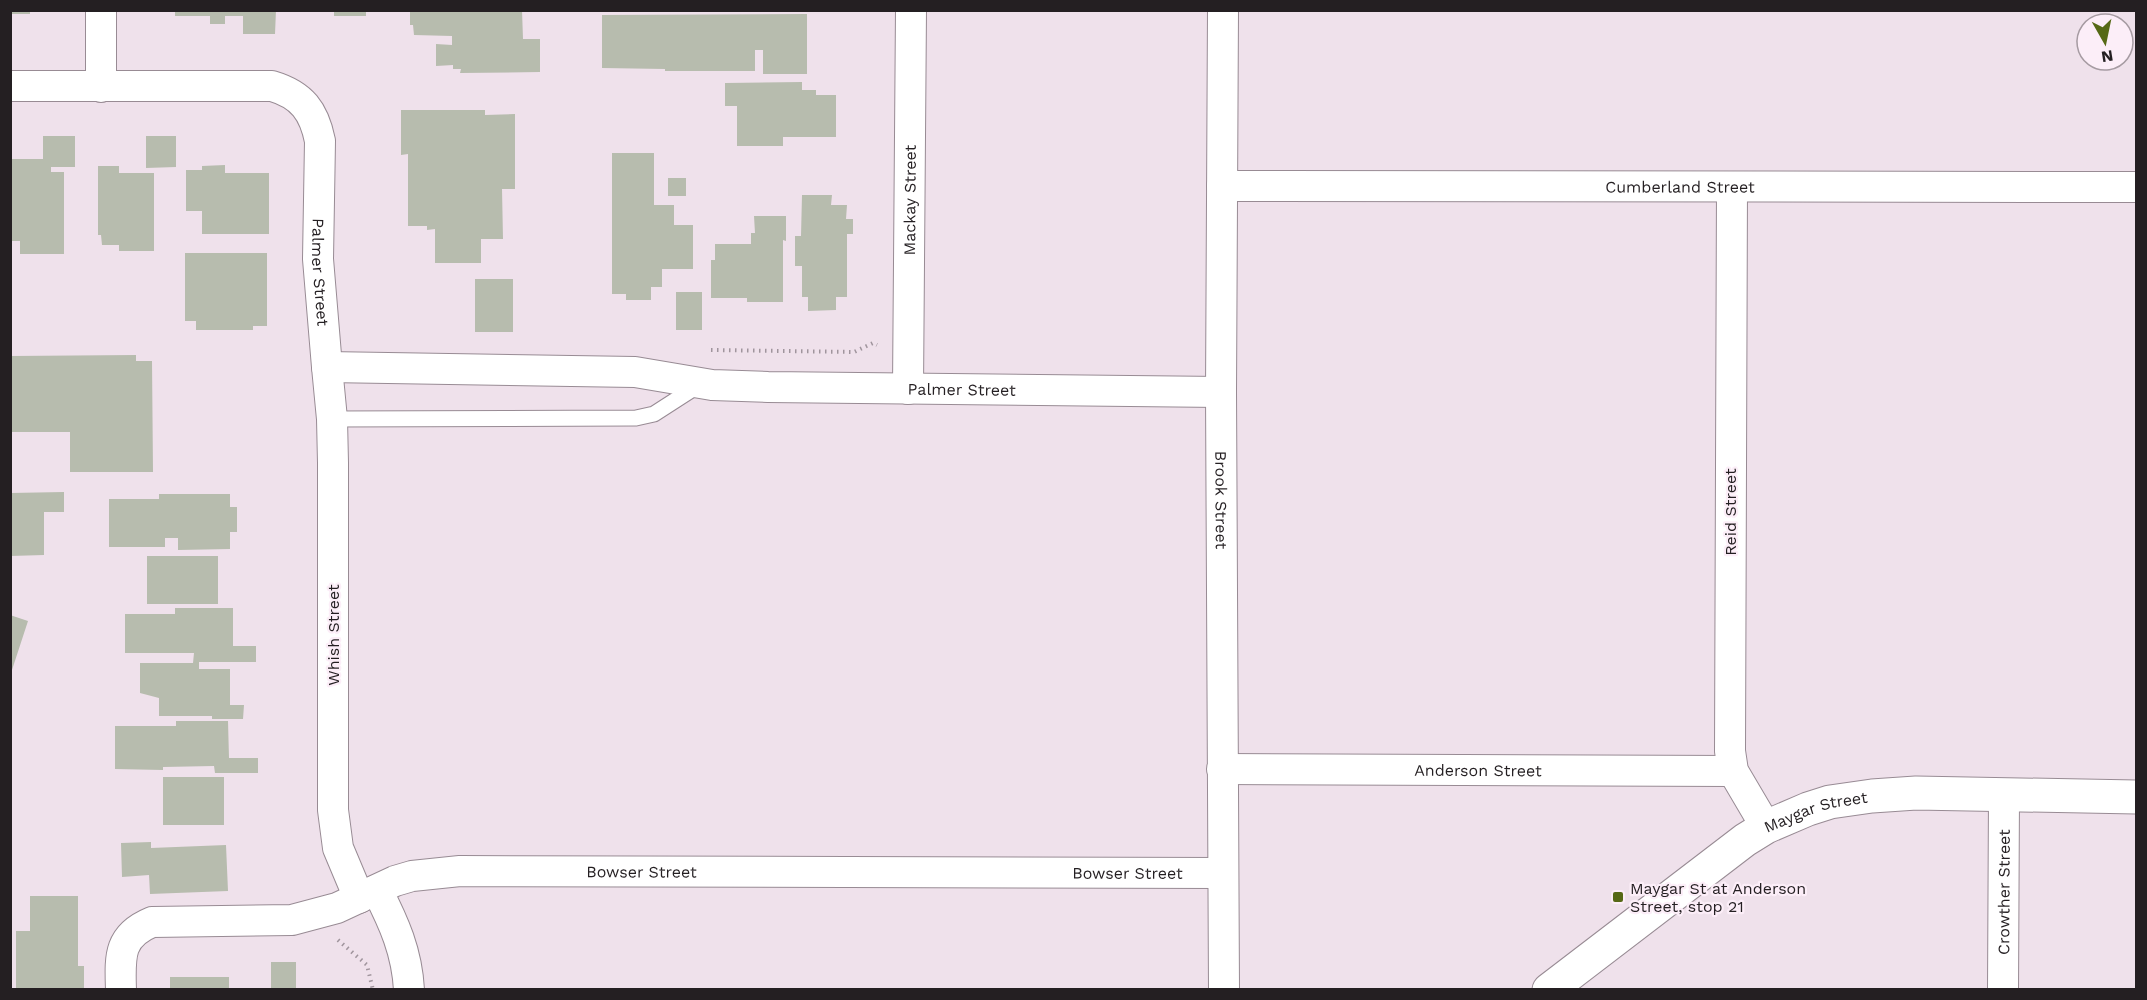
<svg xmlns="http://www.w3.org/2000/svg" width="2147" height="1000" font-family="'Work Sans',sans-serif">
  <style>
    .building { fill: #b7bcae }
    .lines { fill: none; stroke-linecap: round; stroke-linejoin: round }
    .lane-casing { stroke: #988b94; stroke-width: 17 }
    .street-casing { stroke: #988b94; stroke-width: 32 }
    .secondary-casing { stroke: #988b94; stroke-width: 35 }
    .path { stroke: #a0959d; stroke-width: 4; stroke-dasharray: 1.5 4.5; stroke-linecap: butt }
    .lane { stroke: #fff; stroke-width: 15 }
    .street { stroke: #fff; stroke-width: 30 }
    .secondary { stroke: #fff; stroke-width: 33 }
    .poi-dot { fill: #566916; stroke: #fceef8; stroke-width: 2 }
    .labels { text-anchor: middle; stroke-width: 4.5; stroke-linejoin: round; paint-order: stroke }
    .street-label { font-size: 16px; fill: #241f22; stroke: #fceef8 }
    .poi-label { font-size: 16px; fill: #241f22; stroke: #fceef8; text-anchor: start }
  </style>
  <rect width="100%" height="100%" fill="#efe1eb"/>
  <path class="building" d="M10,10H30V14H10Z
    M175,10H276L275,34H243V16H225V24H210V16H175Z
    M334,10H366V16H334Z
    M410,10H522L523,39H540V72L460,73L461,69H453V65L436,66V44L452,45V36L414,35L413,25H410Z
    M807,14V74H763V50H755V71H665V69L602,68V15Z
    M802,82V90H816V95H836V137H783V146H737V106H725V83Z
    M401,110H485V115L515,114V189H502L503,239H481V263H435V229L427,230V226H408V154L401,155Z
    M43,136H75V167H51V172H64V254H20V241H11V159H43Z
    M146,136H176V167L146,168Z
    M612,153H654V205H674V225H693V269H662V287H651V300H626V294H612Z
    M225,165V173H269V234H202V211H186V170H202V166Z
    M98,166H119V173H154V251H119V245H102L101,235H98Z
    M668,178H686V196H668Z
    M802,195H832L831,205H847L846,219H853V234H847V297H836V310L808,311V297H802V266H795V236H801Z
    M754,216H786V241L783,240V302H747V298H711V260H715V244H751V233H755Z
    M185,253H267V326H253V330H196V321H185Z
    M475,279H513V332H475Z
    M676,292H702V330H676Z
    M136,355V361H152L153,472H70V432H12L10,427L11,356Z
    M64,492V512H44V555L10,556V493Z
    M159,494H230V507H237V532H230V549L178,550V538H165V547H109V499H159Z
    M147,556H218V604H147Z
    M175,608H233V646H256V662H199V669H230V705H244L243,719H212V716H159V698L140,693V663H193L194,653H125V614H175Z
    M10,615L28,621L11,673H10Z
    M176,721H228L229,758H258V773H215L214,766L163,767V770L115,769V726H176Z
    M163,777H224V825H163Z
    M151,842V848L226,845L228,891L150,894L149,875L122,877L121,843Z
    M30,896H78V966H84V990H16V931H30Z
    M271,962H296V988H271Z
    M170,977H229V990H170Z"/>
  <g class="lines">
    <defs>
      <path id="lane" d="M332,419L636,418L654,414L699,385"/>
      <g id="street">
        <path d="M101,10V87"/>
        <path id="s1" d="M1223,10L1221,392L1224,990"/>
        <path id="s2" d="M10,86H272C302,95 314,111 320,141L318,259L327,367L635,372L712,385L768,387L1221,392"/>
        <path id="s3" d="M1222,186L2136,187"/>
        <path d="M1732,187L1730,751L1733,771L1766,827"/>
        <path d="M327,367L332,419L333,463V810L338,848L359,898"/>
        <path id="s4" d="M908,389L911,10"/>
        <path id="s5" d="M1222,769L1733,771"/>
        <path d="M377,890C394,923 407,952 409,990"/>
        <path id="s6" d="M121,990C120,957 118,936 152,922L292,920L337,908L395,881L412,876L460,871L1223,873"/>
        <path id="s7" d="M2003,990L2004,795"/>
      </g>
      <g id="secondary">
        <path id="s8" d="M1549,990L1745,840L1766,827L1808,809L1830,802L1872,796L1916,793L2136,797"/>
      </g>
    </defs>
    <use href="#lane" class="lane-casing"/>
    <use href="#street" class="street-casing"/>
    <use href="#secondary" class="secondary-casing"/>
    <path class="path" d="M711,350L854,352L873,343L877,345
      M338,940L367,965L373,990"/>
    <use href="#lane" class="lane"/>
    <use href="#street" class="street"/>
    <use href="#secondary" class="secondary"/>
  </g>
  <rect class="poi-dot" x="1612" y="891" width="12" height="12" rx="3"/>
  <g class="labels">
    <g class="street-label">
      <text dy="6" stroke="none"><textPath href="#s3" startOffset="458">Cumberland Street</textPath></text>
      <text dy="6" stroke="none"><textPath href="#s4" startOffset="189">Mackay Street</textPath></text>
      <text dy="6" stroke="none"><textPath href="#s2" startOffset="471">Palmer Street</textPath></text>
      <text dy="6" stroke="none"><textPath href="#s2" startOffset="1202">Palmer Street</textPath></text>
      <text dy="6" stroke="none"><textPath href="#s1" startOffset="490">Brook Street</textPath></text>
      <text transform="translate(1730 512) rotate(-90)" y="6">Reid Street</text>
      <text transform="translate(333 635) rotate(-90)" y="6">Whish Street</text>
      <text dy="6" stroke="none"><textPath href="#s5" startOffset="256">Anderson Street</textPath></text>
      <text dy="6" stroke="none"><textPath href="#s8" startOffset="324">Maygar Street</textPath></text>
      <text dy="6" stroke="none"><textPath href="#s6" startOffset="580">Bowser Street</textPath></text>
      <text dy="6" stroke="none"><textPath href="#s6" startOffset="1066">Bowser Street</textPath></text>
      <text dy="6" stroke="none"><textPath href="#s7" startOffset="98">Crowther Street</textPath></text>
    </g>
    <g class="poi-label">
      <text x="1630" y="894">Maygar St at Anderson<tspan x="1630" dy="18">Street, stop 21</tspan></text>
    </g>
  </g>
  <rect width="2147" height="1000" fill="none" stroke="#241f22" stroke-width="24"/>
  <g transform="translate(2105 42) rotate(171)"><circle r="28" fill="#fceef8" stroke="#a69ba2" stroke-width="1.5"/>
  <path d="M0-4.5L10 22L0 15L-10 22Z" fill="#566916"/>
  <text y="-9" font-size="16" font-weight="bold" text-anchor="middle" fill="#241f22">N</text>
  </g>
</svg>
